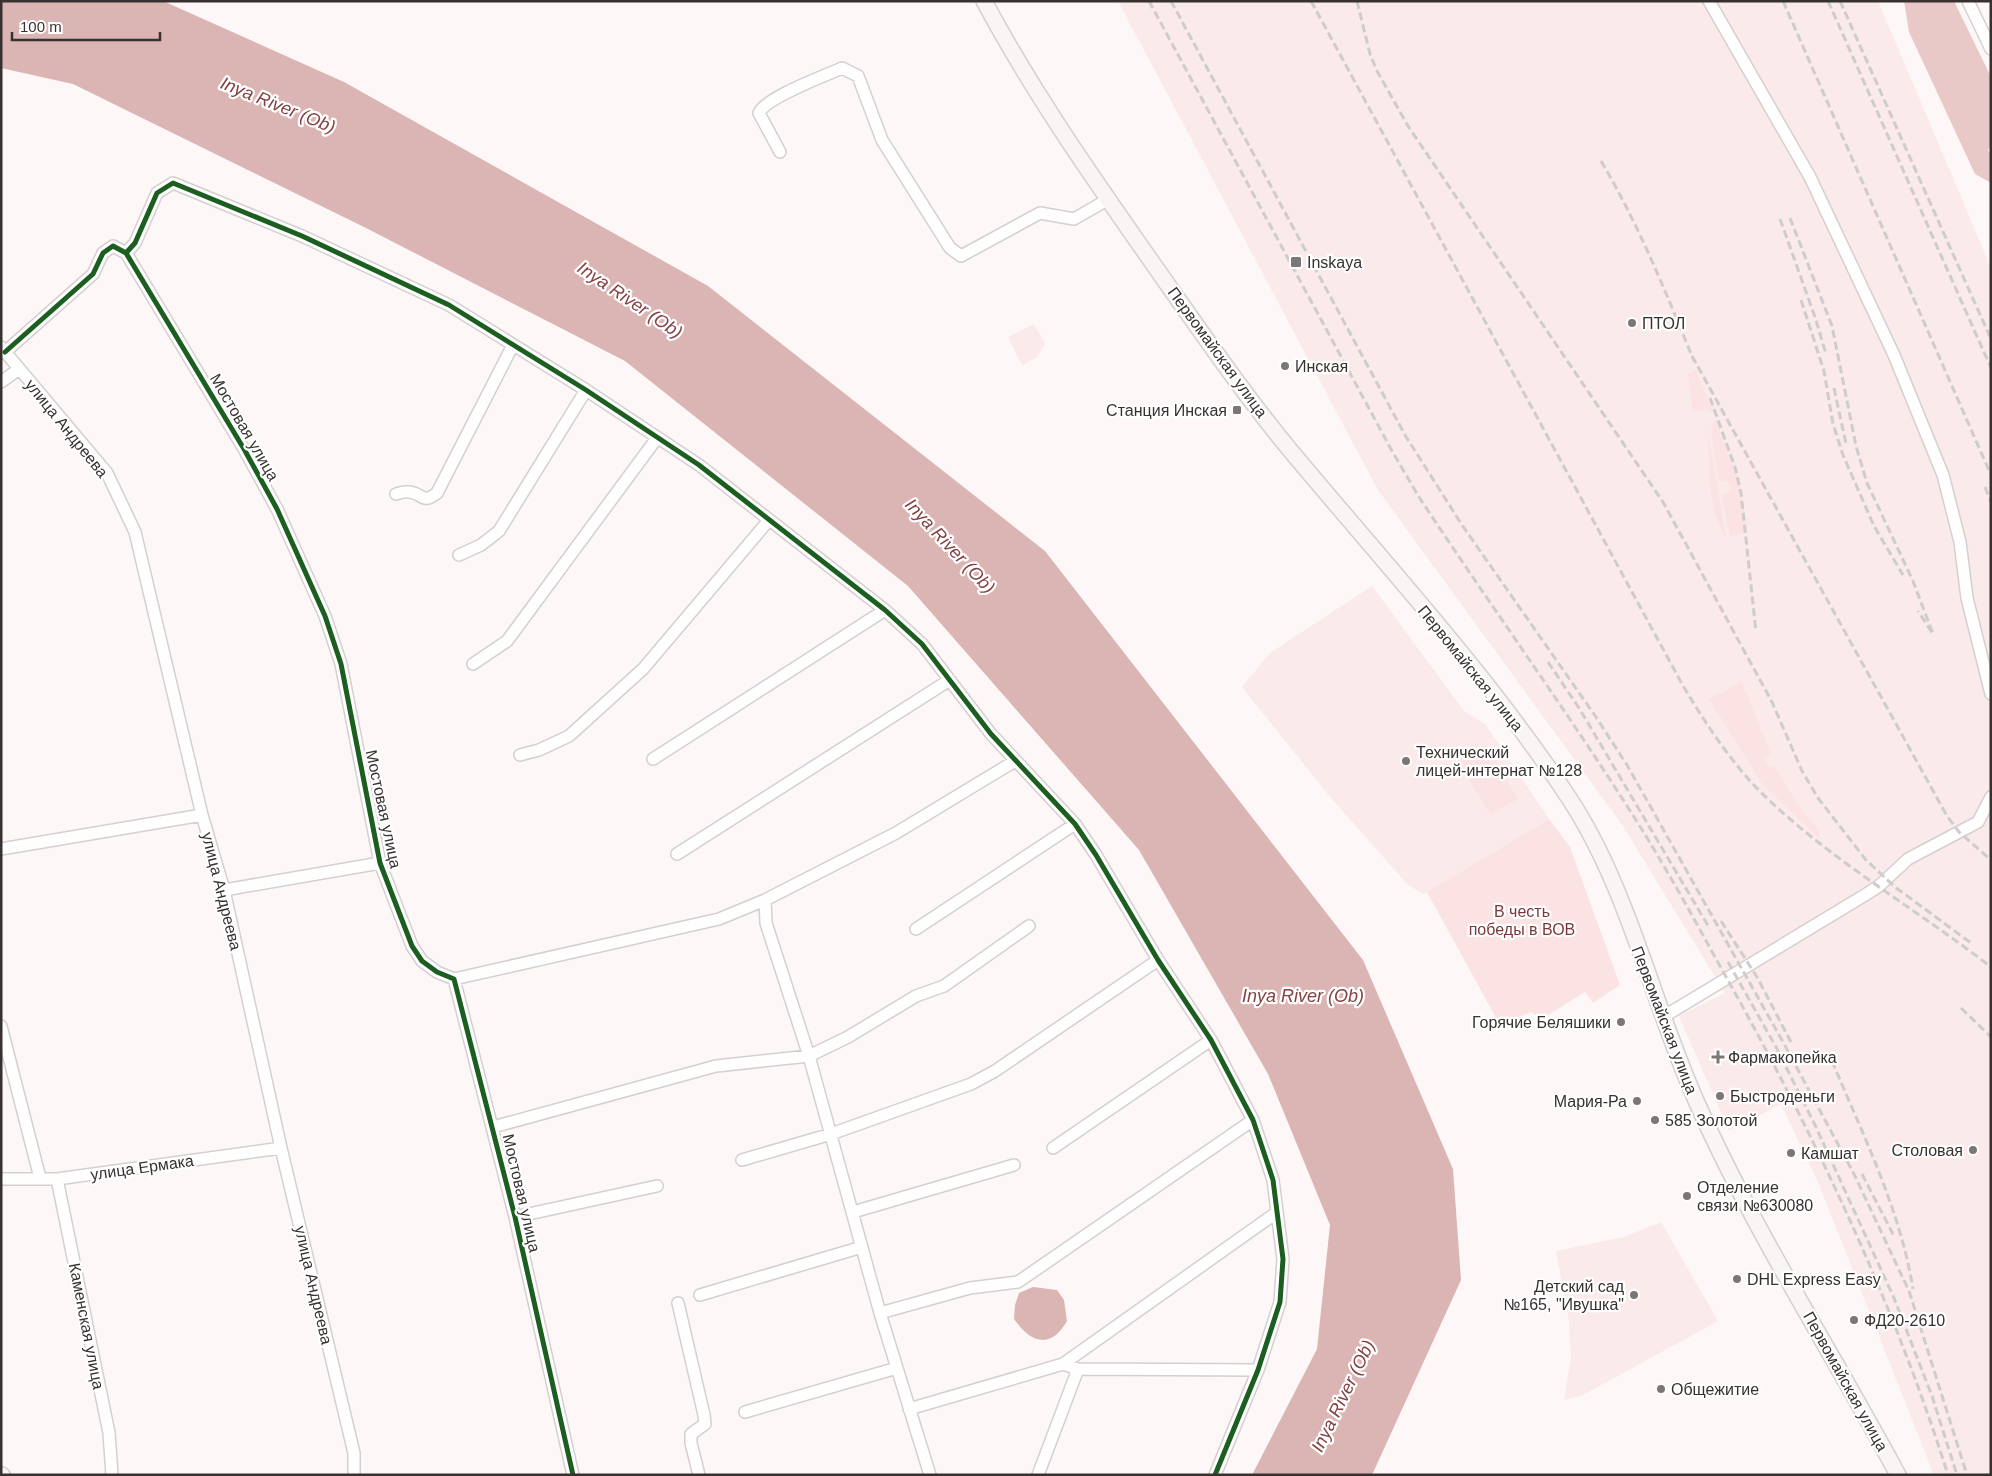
<svg xmlns="http://www.w3.org/2000/svg" width="1992" height="1476" font-family="Helvetica,sans-serif">
  <style>
    .built { fill: #faeae9 }
    .green { fill: #fbe3e3 }
    .forest { fill: #e9c9c8 }
    .water { fill: #dbb5b4 }
    .lines { fill: none; stroke-linecap: round; stroke-linejoin: round }
    .street-casing { stroke: #d5d0d0; stroke-width: 14 }
    .secondary-casing { stroke: #d5d0d0; stroke-width: 18 }
    .street { stroke: #fffefe; stroke-width: 11 }
    .secondary { stroke: #faf5f5; stroke-width: 15 }
    .rail { stroke: #cecccc; stroke-width: 3; stroke-dasharray: 8 4; stroke-linecap: butt }
    .cycleway-casing { stroke: #fff; stroke-width: 8 }
    .cycleway { stroke: #1b5e20; stroke-width: 5 }
    .poi-dot { fill: #7c7676; stroke: #fff; stroke-width: 2 }
    .labels { text-anchor: middle; stroke-width: 4.5; stroke-linejoin: round; paint-order: stroke }
    .poi-label { font-size: 16px; fill: #373130; stroke: #fff; text-anchor: start }
    .street-label { font-size: 16px; fill: #373130; stroke: #fff }
    .park-label { font-size: 16px; fill: #7a383a; stroke: #fff }
    .water-label { font-size: 18px; font-style: italic; fill: #844042; stroke: #fff }
  </style>
  <rect width="100%" height="100%" fill="#fdf7f7"/>
  <path class="built" d="M1118,1H1878L1991,268V1475H1934L1818,1182L1781,1104L1729,1131L1679,1016L1725,993L1623,826L1378,490Z
    M1034,324L1045,344L1037,357L1022,365L1008,337Z
    M1372,586L1464,711L1485,724L1549,819L1424,894L1408,885L1331,798L1242,687L1270,653Z
    M1661,1222L1718,1321L1583,1395L1564,1400L1571,1356L1569,1321L1556,1251L1624,1237Z"/>
  <path class="green" d="M1696,370L1713,412L1707,411V407L1702,408L1703,411L1693,410L1688,374Z
    M1715,418L1738,479L1747,527L1746,533L1730,536L1722,496L1729,493L1731,486L1726,481H1719L1711,431Z
    M1709,439L1726,536H1724C1709,506 1708,473 1709,439Z
    M1742,682L1771,755L1765,759L1769,769L1775,766L1797,804L1818,829L1821,840L1763,785L1709,699Z
    M1486,744L1518,799L1490,814L1458,761Z
    M1549,819L1570,847L1620,985L1593,1003L1585,992L1542,1019L1531,1012L1500,1025L1427,892Z"/>
  <path class="forest" d="M1904,1H1954L1991,77V146L1988,150L1991,155V183L1975,174L1909,32Z"/>
  <path class="water" d="M1,1H163L344,82L708,286L1045,551L1363,960L1453,1169L1461,1280L1372,1475H1252L1317,1349L1330,1225L1268,1074L1139,850L908,586L625,361L366,228L73,84L1,68Z
    M1033,1287L1057,1290L1064,1300L1067,1321C1051,1349 1031,1344 1014,1319L1015,1305L1019,1293Z"/>
  <g class="lines">
    <defs>
      <path id="street" d="M1709,1L1810,177L1894,355L1943,475L1960,542L1967,598L1991,694
        M1968,1L1991,49
        M780,152L759,113C766,97 825,76 842,68L858,76L882,140L950,248L961,256L1040,213L1074,219L1107,200
        M126,253L244,449L277,509L325,616L341,664L380,863L412,946L422,961L437,972L454,979L515,1217L573,1475
        M1,347L107,473L135,532L202,815L224,890L281,1148L354,1453V1475
        M5,352L93,274L103,253L113,246L126,253L135,243L157,193L173,183L302,236L449,305L586,390L699,465L885,610L922,644L991,734L1075,824L1096,855L1158,960L1211,1040L1253,1120L1273,1180L1283,1259L1280,1302L1258,1370L1215,1475
        M1,382L19,369
        M396,494C400,493 405,491 409,492C423,493 422,505 437,493L513,345
        M459,555L481,545L499,531L586,390
        M473,664L507,641L657,438
        M520,755L539,750L569,736L643,669L769,520
        M653,759L885,610
        M1,849L202,815
        M677,854L948,681
        M224,890L380,863
        M916,929L1075,824
        M454,979L719,919L765,900
        M1663,1017L1865,895L1879,886L1908,859L1978,822L1991,797
        M1,1026L40,1178
        M493,1127L716,1066L809,1056L848,1037L916,996L944,986L1029,926
        M1053,1148L1211,1040
        M742,1160L831,1134L971,1084L995,1071L1158,960
        M1,1179H57L281,1148
        M57,1179L109,1433L112,1475
        M853,1212L1014,1165
        M515,1217L657,1186
        M700,1295L862,1247
        M678,1303L704,1415L705,1424L691,1434V1443L699,1475
        M880,1313L970,1288L1018,1282L1253,1120
        M1063,1364L1276,1213
        M909,1409L1063,1364L1078,1369L1258,1370
        M745,1412L897,1368
        M930,1475L880,1313L809,1056L766,923L765,900L896,833L1015,761
        M1038,1475L1078,1369"/>
      <path id="secondary" d="M984,1C1038,102 1105,195 1170,288C1209,343 1247,398 1290,450C1385,564 1487,674 1569,798C1629,889 1653,1006 1698,1105C1755,1233 1832,1352 1898,1475
        M1,1475H2"/>
    </defs>
    <use href="#street" class="street-casing"/>
    <use href="#secondary" class="secondary-casing"/>
    <use href="#street" class="street"/>
    <use href="#secondary" class="secondary"/>
    <path class="rail" d="M1149,1L1392,451L1419,497C1492,608 1570,715 1641,828C1667,870 1692,915 1716,959C1809,1123 1891,1294 1948,1475
      M1171,1L1405,435L1462,525L1596,717L1627,765L1783,1042L1854,1174L1909,1291L1967,1475
      M1311,1L1682,684C1707,726 1735,769 1771,802C1836,863 1920,912 1991,967
      M1357,1L1370,54L1377,71L1408,126L1663,502L1772,702L1802,771L1818,798L1866,860L1895,887L1971,943
      M1783,1L1991,475
      M1828,1L1991,368
      M1840,1L1991,339
      M1601,161C1639,225 1666,293 1694,361
      M1790,218L1832,326L1856,446L1867,483L1913,581L1933,634L1918,611
      M1780,219L1815,317L1826,354
      M1801,300L1824,371L1833,424L1843,455L1874,526L1903,575
      M1692,356L1947,816L1959,832L1991,860
      M1834,388L1846,444
      M1710,398L1735,467L1741,493L1756,632
      M1985,487L1991,502
      M1548,662L1579,708L1710,929
      M1721,921L1757,977L1792,1044
      M1728,962L1776,1047L1815,1125L1894,1298L1932,1396L1957,1475
      M1961,1008L1991,1037
      M1832,1061C1863,1135 1900,1209 1913,1289
      M1862,1174L1895,1238"/>
    <defs>
      <path id="cycleway" d="M126,253L244,449L277,509L325,616L341,664L380,863L412,946L422,961L437,972L454,979L515,1217L573,1475
        M5,352L93,274L103,253L113,246L126,253L135,243L157,193L173,183L302,236L449,305L586,390L699,465L885,610L922,644L991,734L1075,824L1096,855L1158,960L1211,1040L1253,1120L1273,1180L1283,1259L1280,1302L1258,1370L1215,1475"/>
    </defs>
    <use href="#cycleway" class="cycleway-casing"/>
    <use href="#cycleway" class="cycleway"/>
  </g>
  <g class="poi-dot">
    <rect x="1290" y="256" width="12" height="12" rx="2.5"/>
    <circle cx="1632" cy="323" r="5"/>
    <circle cx="1285" cy="366" r="5"/>
    <rect x="1232" y="405" width="10" height="10" rx="2.5"/>
    <circle cx="1406" cy="761" r="5"/>
    <circle cx="1621" cy="1022" r="5"/>
    <path d="M1715.5 1049.5h5v5h5v5h-5v5h-5v-5h-5v-5h5z"/>
    <circle cx="1720" cy="1096" r="5"/>
    <circle cx="1637" cy="1101" r="5"/>
    <circle cx="1655" cy="1120" r="5"/>
    <circle cx="1973" cy="1150" r="5"/>
    <circle cx="1791" cy="1153" r="5"/>
    <circle cx="1687" cy="1196" r="5"/>
    <circle cx="1737" cy="1279" r="5"/>
    <circle cx="1634" cy="1295" r="5"/>
    <circle cx="1854" cy="1320" r="5"/>
    <circle cx="1661" cy="1389" r="5"/>
  </g>
  <g class="labels">
    <g class="poi-label">
      <text x="1307" y="268">Inskaya</text>
      <text x="1642" y="329">ПТОЛ</text>
      <text x="1295" y="372">Инская</text>
      <text x="1227" y="416" text-anchor="end">Станция Инская</text>
      <text x="1416" y="758">Технический<tspan x="1416" dy="18">лицей-интернат №128</tspan></text>
      <text x="1611" y="1028" text-anchor="end">Горячие Беляшики</text>
      <text x="1728" y="1063">Фармакопейка</text>
      <text x="1730" y="1102">Быстроденьги</text>
      <text x="1627" y="1107" text-anchor="end">Мария-Ра</text>
      <text x="1665" y="1126">585 Золотой</text>
      <text x="1963" y="1156" text-anchor="end">Столовая</text>
      <text x="1801" y="1159">Камшат</text>
      <text x="1697" y="1193">Отделение<tspan x="1697" dy="18">связи №630080</tspan></text>
      <text x="1747" y="1285">DHL Express Easy</text>
      <text x="1624" y="1292" text-anchor="end">Детский сад<tspan x="1624" dy="18">№165, "Ивушка"</tspan></text>
      <text x="1864" y="1326">ФД20-2610</text>
      <text x="1671" y="1395">Общежитие</text>
    </g>
    <g class="street-label">
      <text transform="translate(1218 352) rotate(54)" y="6">Первомайская улица</text>
      <text transform="translate(245 427) rotate(60)" y="6">Мостовая улица</text>
      <text transform="translate(67 428) rotate(51)" y="6">улица Андреева</text>
      <text transform="translate(1471 668) rotate(51)" y="6">Первомайская улица</text>
      <text transform="translate(384 809) rotate(78)" y="6">Мостовая улица</text>
      <text transform="translate(222 891) rotate(76)" y="6">улица Андреева</text>
      <text transform="translate(1665 1020) rotate(69)" y="6">Первомайская улица</text>
      <text transform="translate(142 1167) rotate(-8)" y="6">улица Ермака</text>
      <text transform="translate(522 1193) rotate(77)" y="6">Мостовая улица</text>
      <text transform="translate(314 1285) rotate(77)" y="6">улица Андреева</text>
      <text transform="translate(87 1326) rotate(79)" y="6">Каменская улица</text>
      <text transform="translate(1846 1381) rotate(61)" y="6">Первомайская улица</text>
    </g>
    <g class="park-label">
      <text x="1522" y="917">В честь<tspan x="1522" dy="18">победы в ВОВ</tspan></text>
    </g>
    <g class="water-label">
      <text transform="translate(278 105) rotate(22)" y="6">Inya River (Ob)</text>
      <text transform="translate(630 300) rotate(34)" y="6">Inya River (Ob)</text>
      <text transform="translate(950 546) rotate(47)" y="6">Inya River (Ob)</text>
      <text x="1303" y="1002">Inya River (Ob)</text>
      <text transform="translate(1343 1396) rotate(-64)" y="6">Inya River (Ob)</text>
    </g>
  </g>
  <rect width="1992" height="1476" fill="none" stroke="#373130" stroke-width="5"/>
  <path d="M12 32v8h148v-8" fill="none" stroke="#373130" stroke-width="2.5"/>
  <text x="20" y="32" font-size="15" fill="#373130" stroke="#ffffff" stroke-width="4" paint-order="stroke">100 m</text>
</svg>
